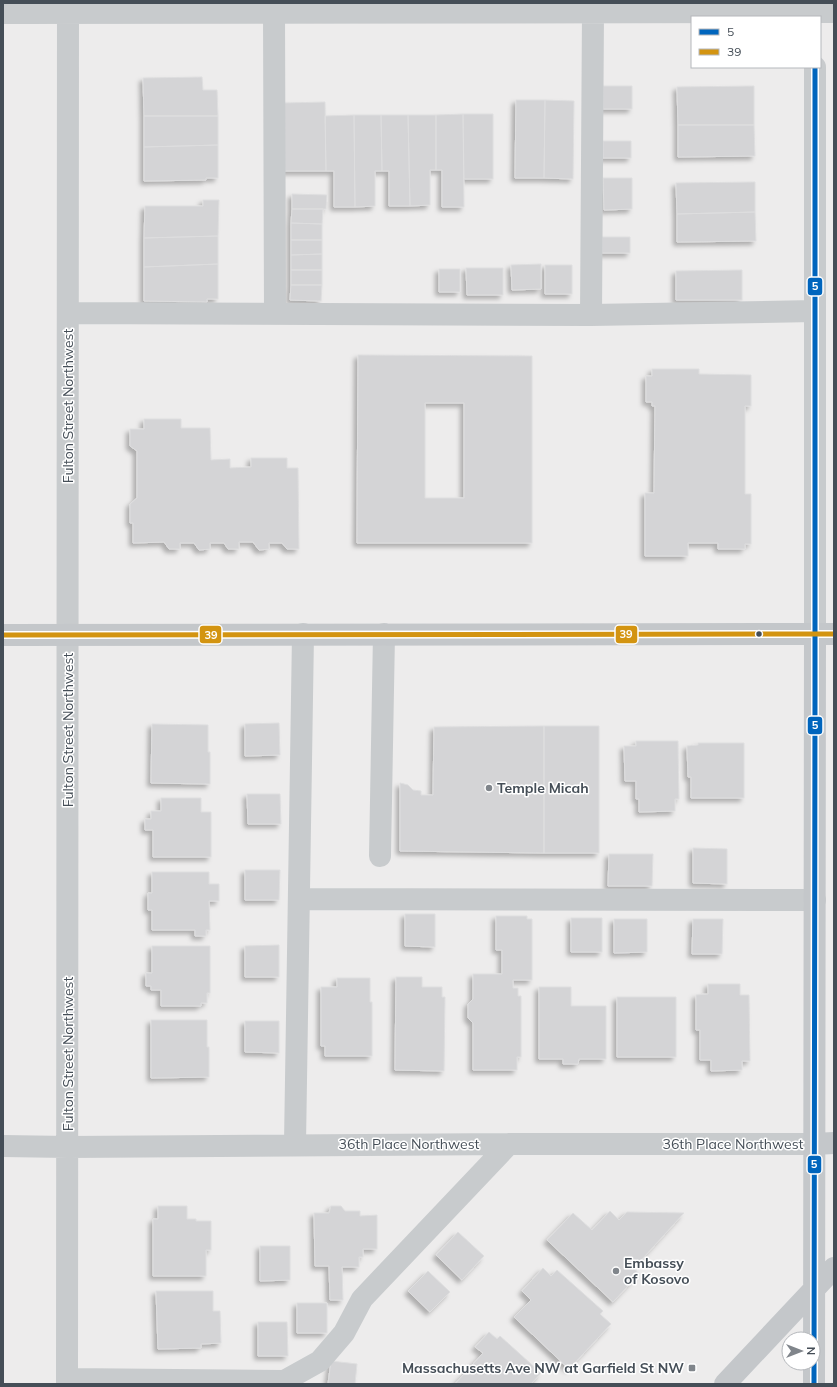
<svg xmlns="http://www.w3.org/2000/svg" width="837" height="1387" font-family="Mulish,sans-serif">
  <style>
    .building { fill: #d4d4d6; stroke: #dededf; fill-rule: evenodd; filter: url(#shadow) }
    .lines { fill: none; stroke-linecap: round; stroke-linejoin: round }
    .minor { stroke: #c8cbcd; stroke-width: 22 }
    .major { stroke: #c4c7ca; stroke-width: 22 }
    .bus-1-casing { stroke: #fff; stroke-width: 8 }
    .bus-2-casing { stroke: #fff; stroke-width: 8 }
    .bus-1 { stroke: #0065bd; stroke-width: 5 }
    .bus-2 { stroke: #d39411; stroke-width: 5 }
    .bus-dot { fill: #454e57; stroke: #fff; stroke-width: 1.5 }
    .poi-dot { fill: #80858b; stroke: #fff; stroke-width: 1.5 }
    .labels { text-anchor: middle; stroke-width: 3; stroke-linejoin: round; paint-order: stroke }
    .street-label { font-size: 14px; fill: #454e57; stroke: #fff }
    .poi-label { font-size: 14px; font-weight: bold; fill: #454e57; stroke: #fff; text-anchor: start }
    .line-badge { stroke: #fff; stroke-width: 1.5 }
    .badge-label { font-size: 11px; text-anchor: middle; font-weight: bold; fill: #fff }
  </style>
  <defs>
    <filter id="shadow"><feDropShadow dx="-3.5" dy="3.5" stdDeviation="2" flood-color="#0004"/></filter>
  </defs>
  <rect width="100%" height="100%" fill="#edecec"/>
  <path class="building" d="M202,77L203,90H217L218,116H144L143,78Z
    M603,86H632V109H603Z
    M754,86V125H678L677,87Z
    M516,100H545L544,178H515Z
    M545,100L574,101L573,179L544,178Z
    M325,102L326,171H284L283,103Z
    M463,114L464,207H442V170H436V115Z
    M463,114H493V179H464Z
    M354,115L355,207H334V171H326L325,116Z
    M354,115H381L382,171H375V206L355,207Z
    M381,115H408L410,206H389V171H382Z
    M408,115H436V170H430V205L410,206Z
    M144,116H218V145L144,147Z
    M678,125H754L755,156L678,157Z
    M603,141H631V158H603Z
    M218,145V178H206V180L144,181V147Z
    M603,178H632V209L604,210Z
    M755,182V212L677,214L676,183Z
    M292,194L327,195L326,209H292Z
    M203,200H219L218,236L144,238L145,206H203Z
    M292,209H323L322,224L291,223Z
    M755,212L756,241L677,242V214Z
    M291,223L322,224V240H291Z
    M218,236V264L144,267V238Z
    M602,237H630V253H602Z
    M291,240H322V254L291,255Z
    M322,254V270H291V255Z
    M218,264V299H207V302L144,301V267Z
    M541,264V289L512,290L511,265Z
    M545,265H572V294H545Z
    M466,268H503V295H467Z
    M439,269H460V292H439Z
    M291,270H322V285H291Z
    M742,270V300H676V271Z
    M291,285H322L321,301L290,300Z
    M358,355L532,356V543H357ZM425,403H464V498H425Z
    M652,369H699V374L751,375V406H745V494H751V544H745V549H718V543H688V556H645V493H654L655,406H652V402H646V376H652Z
    M144,419H181V428H210L211,460L230,459V468L251,467V458H287V468H298L299,549H287L282,543H269V549L259,550L253,542H239V549H228L224,543H210V549L199,550L194,543H180V549H169L164,542L133,543V523H130V504L137,498V451L130,446V429H144Z
    M279,723L280,755L245,756V724Z
    M152,724L208,725V752H210V784L151,783Z
    M544,726V853L400,851V783L408,785L413,790L421,791V795H433L434,727Z
    M544,726H599V853H544Z
    M636,741H678L679,799H675V811L639,812V799H636V781H625L624,746H636Z
    M698,743H744V798H691V777H688L687,746L698,745Z
    M247,794H280L281,824H248Z
    M161,798H201V812H211V857H153V830H145V819H151V811H161Z
    M693,848L727,849V884L693,883Z
    M609,854H653L652,886H608Z
    M245,870H280L279,900H245Z
    M152,872H209V884H219V901H209L210,930H206V936H195V930H152V910H148V893H152Z
    M405,914H435V947L405,946Z
    M496,916H527V919H532V980H513V988H518V996H521V1057H517V1070H473V1023L468,1018V1004L473,999V974H502V950H496Z
    M571,918H602V952H571Z
    M614,919H647V952L614,953Z
    M693,919H723L722,954H692Z
    M279,945V977H245V946Z
    M152,946H210V993H207V1003H201V1006H161V990H151V986H146V973H152Z
    M396,977H422V987H442V997H445L444,1071L395,1070Z
    M337,978H370V1002H372V1056H325V1046H321V987H337Z
    M708,984H740V995H749L750,1061H742V1070L711,1071V1060H700V1030H696V995L708,994Z
    M539,987H571V1006H606V1059H579L578,1064H563V1059H539Z
    M617,997H676V1057H617Z
    M151,1020H207V1047H209V1077L151,1078Z
    M245,1021H279V1053L245,1052Z
    M158,1206H187V1219H196V1221H211V1250H206V1276H153V1219H158Z
    M331,1206H341L345,1211H360V1216L377,1215V1249H363V1257H359V1267H342L343,1300H330L329,1266H315L314,1213H329Z
    M610,1211L619,1220L627,1212L684,1213L634,1268L639,1274L613,1302L547,1240L573,1213L592,1230Z
    M458,1232L484,1256L462,1280L436,1255Z
    M260,1246H290V1280L260,1281Z
    M543,1268L551,1276L557,1270L603,1311L600,1314L611,1324L569,1369L514,1317L531,1300L522,1291Z
    M428,1271L450,1292L430,1312L408,1291Z
    M156,1291H213V1311H220L221,1343L201,1344V1348L158,1349Z
    M297,1303H327V1333H297Z
    M258,1322H287L288,1356H258Z
    M489,1332L497,1339L500,1336L541,1373L531,1384H455L483,1353L475,1347Z
    M331,1361L357,1364L355,1384H328Z"/>
  <g class="lines">
    <path class="minor" d="M3,13L834,12
      M274,13L275,314
      M815,67V634
      M68,313L591,315L815,311
      M591,315L593,12
      M380,856L384,634
      M299,899L815,900
      M295,1144L303,634
      M3,1146L68,1147L509,1144H814
      M67,1379L284,1381L320,1361L344,1333L362,1299L509,1144
      M67,1384L68,3"/>
    <path class="major" d="M3,635L834,634
      M814,1144L834,1143
      M725,1384L834,1268
      M814,1384L815,634"/>
    <defs>
      <path id="bus-1" d="M814,1384L815,697V67"/>
      <path id="bus-2" d="M3,635L834,634"/>
    </defs>
    <use href="#bus-1" class="bus-1-casing"/>
    <use href="#bus-2" class="bus-2-casing"/>
    <use href="#bus-1" class="bus-1"/>
    <use href="#bus-2" class="bus-2"/>
  </g>
  <circle class="bus-dot" cx="759" cy="634" r="3.5"/>
  <g class="poi-dot">
    <circle cx="489" cy="788" r="4"/>
    <circle cx="616" cy="1271" r="4"/>
    <rect x="688" y="1364" width="8" height="8" rx="2"/>
  </g>
  <g class="labels">
    <g class="street-label">
      <text transform="translate(68 406) rotate(-90)" y="5">Fulton Street Northwest</text>
      <text transform="translate(68 730) rotate(-90)" y="5">Fulton Street Northwest</text>
      <text transform="translate(68 1054) rotate(-90)" y="5">Fulton Street Northwest</text>
      <text x="409" y="1149">36th Place Northwest</text>
      <text x="733" y="1149">36th Place Northwest</text>
    </g>
    <g class="poi-label">
      <text x="497" y="793">Temple Micah</text>
      <text x="624" y="1268">Embassy<tspan x="624" dy="16">of Kosovo</tspan></text>
      <text x="684" y="1373" text-anchor="end">Massachusetts Ave NW at Garfield St NW</text>
    </g>
  </g>
  <g class="line-badge">
    <rect x="807" y="277" width="16" height="19" rx="4" fill="#0065bd"/>
    <rect x="615" y="625" width="23" height="19" rx="4" fill="#d39411"/>
    <rect x="199" y="625" width="23" height="19" rx="4" fill="#d39411"/>
    <rect x="807" y="716" width="16" height="19" rx="4" fill="#0065bd"/>
    <rect x="807" y="1155" width="15" height="19" rx="4" fill="#0065bd"/>
  </g>
  <g class="badge-label">
    <text x="815" y="290">5</text>
    <text x="626" y="638">39</text>
    <text x="211" y="639">39</text>
    <text x="815" y="729">5</text>
    <text x="814" y="1168">5</text>
  </g>
  <rect width="837" height="1387" fill="none" stroke="#454e57" stroke-width="8"/>
  <rect x="691" y="16" width="130" height="52" fill="#ffffff" stroke="#b5b8bc"/>
  <rect x="699" y="29" width="20" height="6" fill="#0065bd" stroke="#b5b8bc"/>
  <text x="727" y="36" font-size="12" fill="#454e57">5</text>
  <rect x="699" y="49" width="20" height="6" fill="#d39411" stroke="#b5b8bc"/>
  <text x="727" y="56" font-size="12" fill="#454e57">39</text>
  <g transform="translate(801 1351) rotate(90)"><circle r="19" fill="#ffffff" stroke="#b5b8bc"/>
  <path d="M0-3L7 15L0 10L-7 15Z" fill="#80858b"/>
  <text y="-6" font-size="11" font-weight="bold" text-anchor="middle" fill="#454e57">N</text>
  </g>
</svg>
